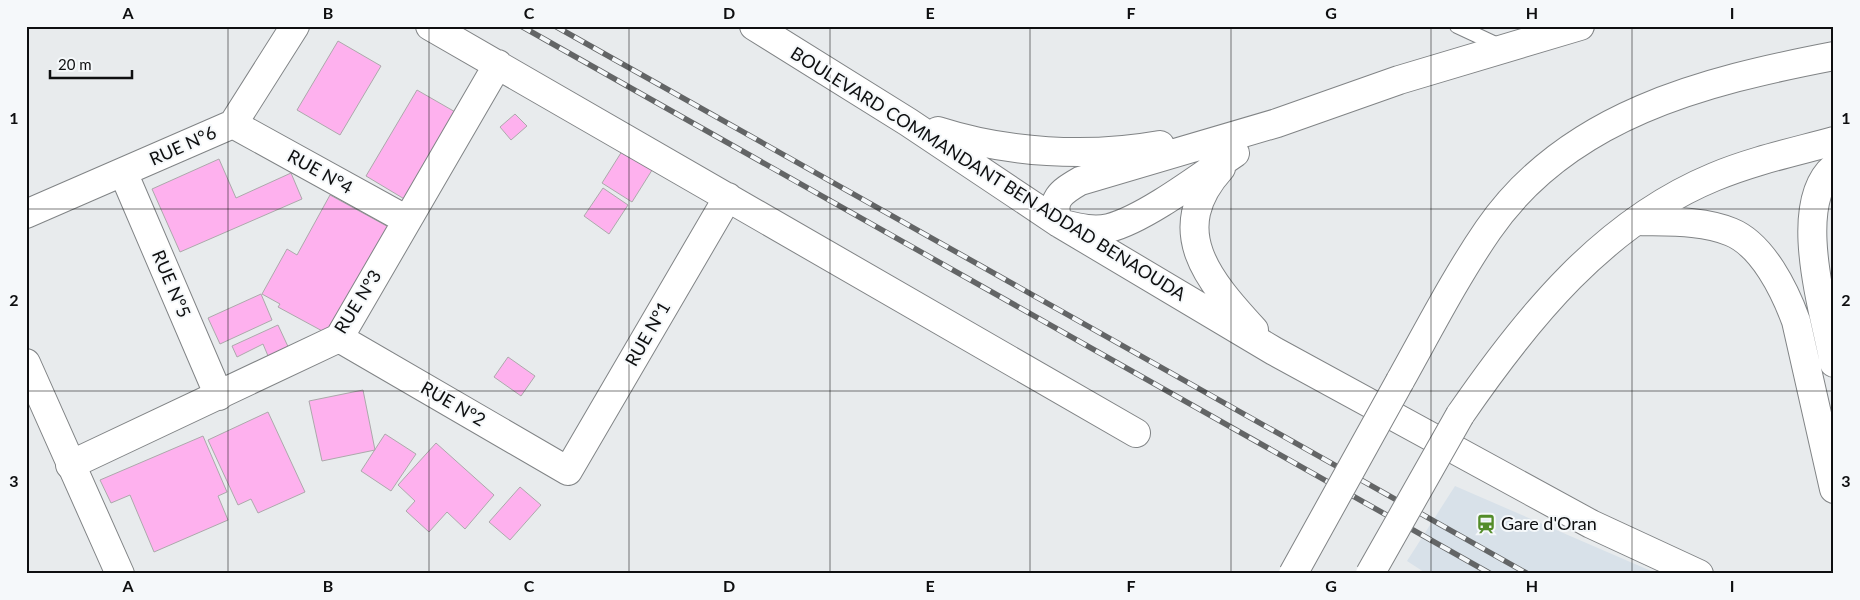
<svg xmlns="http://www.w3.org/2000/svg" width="1860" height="600" font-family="Lato,sans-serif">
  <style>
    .built { fill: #d8e1e9 }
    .building { fill: #feb1ee; stroke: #aca9ab }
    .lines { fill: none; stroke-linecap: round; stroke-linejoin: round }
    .service-casing { stroke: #818486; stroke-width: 16 }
    .minor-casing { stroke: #818486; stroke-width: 30 }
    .tertiary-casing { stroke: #818486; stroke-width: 30 }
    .primary-casing { stroke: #818486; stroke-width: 30 }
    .service { stroke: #fff; stroke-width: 14 }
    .minor { stroke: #fff; stroke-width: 28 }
    .tertiary { stroke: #fff; stroke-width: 28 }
    .primary { stroke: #fff; stroke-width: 28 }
    .rail-casing { stroke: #636566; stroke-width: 5.5 }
    .rail { stroke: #f5f8fa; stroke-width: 4; stroke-dasharray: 11; stroke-linecap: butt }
    .primary-bridge-casing { stroke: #818486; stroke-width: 30; stroke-linecap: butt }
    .primary-bridge { stroke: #fff; stroke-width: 28 }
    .grid { fill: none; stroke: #0e0f10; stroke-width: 1; stroke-opacity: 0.55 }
    .labels { text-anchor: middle; stroke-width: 4; stroke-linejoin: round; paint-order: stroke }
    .street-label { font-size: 18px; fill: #0e0f10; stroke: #f5f8fa }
    .poi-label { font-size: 18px; fill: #0e0f10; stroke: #f5f8fa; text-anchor: start }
    .neatline { fill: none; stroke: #0e0f10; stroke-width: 2 }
    .grid-label { font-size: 16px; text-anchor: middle; font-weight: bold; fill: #0e0f10 }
  </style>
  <rect width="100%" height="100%" fill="#e8ebed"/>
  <path class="built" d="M1455,486L1658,574H1427L1407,561Z"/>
  <path class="building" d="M338,41L381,66L340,135L297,110Z
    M417,90L457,113L406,200L366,176Z
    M515,114L527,126L511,140L500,127Z
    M624,148L654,167L632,202L602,183Z
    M219,159L236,198L291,173L302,199L180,252L152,189Z
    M603,188L628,205L609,234L584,216Z
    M330,195L394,230L348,313L340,309L326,333L278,307L280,304L262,294L287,249L297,255Z
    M261,294L272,320L220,344L208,318Z
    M278,325L291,353L271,363L263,344L237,357L232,346Z
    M508,357L535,376L521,396L494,377Z
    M363,390L375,450L322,461L309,401Z
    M268,412L305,492L258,513L251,499L238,505L208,440Z
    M385,434L416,454L391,491L361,471Z
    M203,436L227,492L218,496L228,520L154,552L130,495L111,503L100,480Z
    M436,443L494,495L465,529L447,512L429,532L406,511L415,501L398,485Z
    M520,487L541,505L510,540L489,522Z"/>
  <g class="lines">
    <defs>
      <path id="service" d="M1457,26L1502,47"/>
      <path id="minor" d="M430,26L1136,433
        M233,124L407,220
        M123,172L219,396
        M26,214L233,124L295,26
        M339,338L568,471L728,197
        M70,465L339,338L498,64"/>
      <path id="tertiary" d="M754,26L908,122L1059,223L1274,351L1591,524L1699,574
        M938,131C1007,153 1087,158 1160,145
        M1235,153C1204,174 1145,219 1109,228C1092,232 1076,227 1059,223C1049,200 1061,192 1080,181L1277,123L1399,80L1580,26
        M1834,167C1790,205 1825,313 1834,363
        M1221,168C1165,230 1208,280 1254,330
        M1636,221C1667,222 1702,220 1731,232C1763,245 1785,291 1796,321L1834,489
        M26,363L120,574"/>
      <path id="primary" d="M1400,381C1428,331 1455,278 1488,230C1567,115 1704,81 1834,56
        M1460,415C1526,319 1603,223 1714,177C1752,161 1794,152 1834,141"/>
    </defs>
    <use href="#service" class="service-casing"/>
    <use href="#minor" class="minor-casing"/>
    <use href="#tertiary" class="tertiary-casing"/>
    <use href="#primary" class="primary-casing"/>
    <use href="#service" class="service"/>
    <use href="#minor" class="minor"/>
    <use href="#tertiary" class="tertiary"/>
    <use href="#primary" class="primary"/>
    <defs>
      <path id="rail" d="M521,26L1491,574
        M555,26L1528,574"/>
    </defs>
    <use href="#rail" class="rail-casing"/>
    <use href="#rail" class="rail"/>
    <defs>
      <path id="primary-bridge" d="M1293,574L1400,381
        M1370,574L1460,415"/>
    </defs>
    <use href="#primary-bridge" class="primary-bridge-casing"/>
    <use href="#primary-bridge" class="primary-bridge"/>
  </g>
  <path class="grid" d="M228,26V574M429,26V574M629,26V574M830,26V574M1030,26V574M1231,26V574M1431,26V574M1632,26V574M26,209H1834M26,391H1834"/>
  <defs>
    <symbol id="station-bare" viewBox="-9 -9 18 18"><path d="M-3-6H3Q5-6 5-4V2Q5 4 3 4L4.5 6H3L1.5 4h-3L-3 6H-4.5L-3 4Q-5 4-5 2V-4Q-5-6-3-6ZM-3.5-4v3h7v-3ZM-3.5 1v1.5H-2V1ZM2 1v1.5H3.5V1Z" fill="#538c29" stroke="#f5f8fa" stroke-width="2.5" paint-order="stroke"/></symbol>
  </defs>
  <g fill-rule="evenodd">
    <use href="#station-bare" x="1472" y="510" width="28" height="28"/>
  </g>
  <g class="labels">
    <g class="street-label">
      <text transform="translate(183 146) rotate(-24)" y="6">RUE N°6</text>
      <text transform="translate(320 172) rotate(29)" y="6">RUE N°4</text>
      <text transform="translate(988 174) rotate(32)" y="6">BOULEVARD COMMANDANT BEN ADDAD BENAOUDA</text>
      <text transform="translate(171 284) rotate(67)" y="6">RUE N°5</text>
      <text transform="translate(358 302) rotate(-58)" y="6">RUE N°3</text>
      <text transform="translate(648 334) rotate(-60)" y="6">RUE N°1</text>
      <text transform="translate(453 404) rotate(30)" y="6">RUE N°2</text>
    </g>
    <g class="poi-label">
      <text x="1501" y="530">Gare d'Oran</text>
    </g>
  </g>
  <rect width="1860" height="600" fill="none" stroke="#f5f8fa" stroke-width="55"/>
  <path d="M50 70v8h82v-8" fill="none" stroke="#0e0f10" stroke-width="2.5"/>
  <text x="58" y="70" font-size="15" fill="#0e0f10" stroke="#f5f8fa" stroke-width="4" paint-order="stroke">20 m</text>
  <rect x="28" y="28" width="1804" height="544" class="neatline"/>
  <g class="grid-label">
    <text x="128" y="19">A</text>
    <text x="328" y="19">B</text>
    <text x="529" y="19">C</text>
    <text x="729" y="19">D</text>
    <text x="930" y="19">E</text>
    <text x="1131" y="19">F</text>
    <text x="1331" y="19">G</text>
    <text x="1532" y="19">H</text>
    <text x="1732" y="19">I</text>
    <text x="14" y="124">1</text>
    <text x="1846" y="124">1</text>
    <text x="14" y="306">2</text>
    <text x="1846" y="306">2</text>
    <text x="14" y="487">3</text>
    <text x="1846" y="487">3</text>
    <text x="128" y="592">A</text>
    <text x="328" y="592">B</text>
    <text x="529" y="592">C</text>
    <text x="729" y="592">D</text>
    <text x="930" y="592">E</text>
    <text x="1131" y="592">F</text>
    <text x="1331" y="592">G</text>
    <text x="1532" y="592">H</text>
    <text x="1732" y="592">I</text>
  </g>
</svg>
